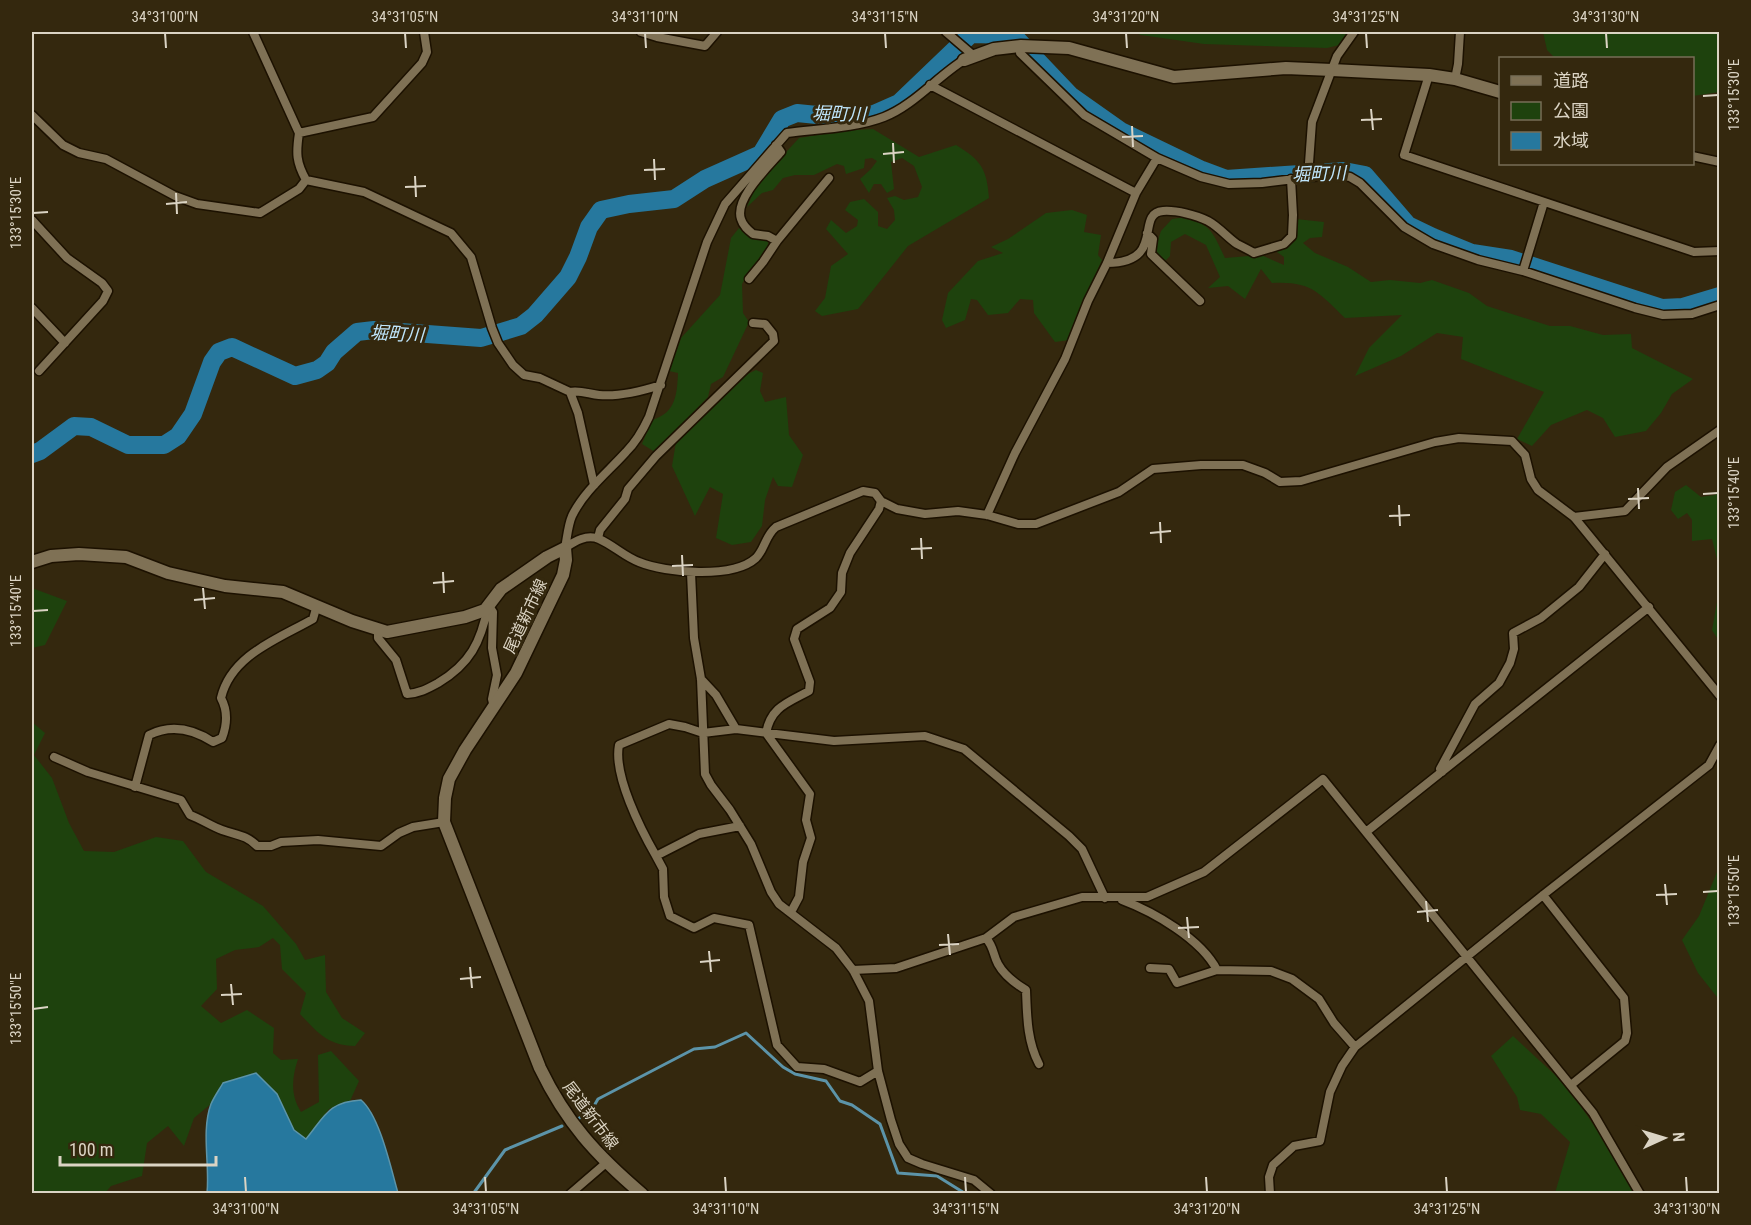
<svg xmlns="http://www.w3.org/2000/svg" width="1751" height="1225" font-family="'Roboto Condensed','Noto Sans JP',sans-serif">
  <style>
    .green { fill: #1e420d }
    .water { fill: #26789e; stroke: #5c94a9; stroke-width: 1.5 }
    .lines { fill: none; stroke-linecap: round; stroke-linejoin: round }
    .stream { stroke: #5c94a9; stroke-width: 3 }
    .river { stroke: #26789e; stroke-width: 18 }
    .street-casing { stroke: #1c1100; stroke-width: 11 }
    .secondary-casing { stroke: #1c1100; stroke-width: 15 }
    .street { stroke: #7f7155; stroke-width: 8 }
    .secondary { stroke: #7f7155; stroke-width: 12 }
    .ticks { fill: none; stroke: #dbd4c4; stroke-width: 2 }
    .labels { text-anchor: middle; stroke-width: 6; stroke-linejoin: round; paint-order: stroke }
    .street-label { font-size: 16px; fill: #dbd4c4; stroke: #34280e }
    .water-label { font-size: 18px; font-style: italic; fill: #bfe6fc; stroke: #34280e }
    .neatline { fill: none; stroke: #dbd4c4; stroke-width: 2 }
    .ticks-label { font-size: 15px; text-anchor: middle; fill: #dbd4c4 }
  </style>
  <rect width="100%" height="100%" fill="#34280e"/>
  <path class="green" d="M1133,32H1360L1352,42L1327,48L1204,44L1141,35Z
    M1543,32H1719V92L1693,96L1692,58H1555L1547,50Z
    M873,129L919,157L956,145C981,160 987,169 989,198L908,246L858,309L822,316L815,311L825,298L831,266L848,254L826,229L831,220L846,233L857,226L858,220L845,210L850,202L864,199L878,212V226L887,229L895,220L894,210L887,198L895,196L904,200L918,197L922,187L914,166L902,158L891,162L894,189L887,193L881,184H874L869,193L860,179L871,169L877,161L872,158L865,159L864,168L846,174L844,166L837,164L814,175H795L783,178L773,190L762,193L747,207L757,184L799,138L841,131Z
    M1072,210L1087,215L1084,232L1101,235L1098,255L1102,260L1088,291L1070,340L1055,342L1034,313L1033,300L1020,299L1008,313L988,315L977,300L971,299L965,320L946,328L942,320L948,293L978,261L1003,253L991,247L1008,239L1046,213Z
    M1186,217C1212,225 1214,235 1225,258L1261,255L1284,265V257L1274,250L1287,247L1296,240V219L1324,222L1322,237L1310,238L1303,243L1315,253L1348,267L1371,282L1390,280L1420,283L1432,280L1469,293L1487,306L1550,326H1570L1603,335L1631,334L1632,348L1693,379L1672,394L1661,413L1646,431L1615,437L1603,418L1587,410L1551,425L1532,446L1517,439L1544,392L1461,359L1463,337L1437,333L1401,356L1355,376L1369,348L1402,315L1345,318C1318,292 1311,281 1272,283L1261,269L1245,299L1228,286L1208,288L1220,277L1206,245L1185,234L1171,242L1170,256L1164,262L1155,249L1161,231L1172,219Z
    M739,228L752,239L769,240L765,255L748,273L742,284L743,313L749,322L723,377L711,384L708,397L655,452L642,444L652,420C676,413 677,394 678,373L669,371L681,338L720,295L731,238Z
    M756,370L763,373L760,391L765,402L786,397L789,435L803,455L792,487L778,486L773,477L765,500L762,526L751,542L732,545L716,538L723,494L710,487L695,516L672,466L676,442L741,377Z
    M1686,485L1701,497L1715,495L1719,492V586L1718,563L1712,539L1692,541V520L1687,513L1678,519L1671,510L1675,492Z
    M32,588L67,601L45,645L32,648Z
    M1719,591V641L1712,630Z
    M32,722L45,733L34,755L52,778L69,823L84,851L114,852L156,837L183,841L206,872L263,906L296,944L305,960L325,955L326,992L342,1018L365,1033L355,1046C327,1045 318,1033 300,1014L306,993L282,969L280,945L273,938L259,947L235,950L216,959L217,989L201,1006L221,1023L247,1010L274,1028L273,1053L281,1060L298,1059C292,1077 290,1095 301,1112L319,1102L318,1055L331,1051L359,1081L350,1101L329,1109L306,1139L294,1130L277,1094L223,1083L212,1103L194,1118L184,1146L168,1126L147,1143L142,1176L111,1186L105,1193H32Z
    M1719,867L1720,996L1717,997L1698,973L1682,940L1699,916Z
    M1513,1036L1566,1085L1600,1134L1634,1193H1555L1570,1142L1541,1114L1520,1110L1517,1097L1491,1056Z"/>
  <path class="water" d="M256,1073L277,1094L294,1130L306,1139C325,1116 328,1102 361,1100C380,1116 391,1169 398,1193H207C210,1165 201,1131 211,1104C214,1097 219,1090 223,1083Z"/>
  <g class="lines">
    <path class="stream" d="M964,32L971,34
      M576,1120L591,1111L598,1099L694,1049L715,1047L746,1033L783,1067L795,1074L826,1081L840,1101L852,1105L880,1124L898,1173L937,1176L966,1194
      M473,1194L505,1150L562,1126"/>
    <path class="river" d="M32,454L40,451L74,426L91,427L128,445H164L178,436L193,414L212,362L219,352L232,347L295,376L317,370L327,363L334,352L357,332L374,330L481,338L521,326L535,315L568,277L578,257L589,227L601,210L629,204L674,199L705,179L761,154L782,119L797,113L837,117L874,114L899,103L971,34L1013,35L1070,95L1121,131L1202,170L1226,179L1344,171L1365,175L1408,225L1433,237L1472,253L1511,259L1662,308L1683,307L1720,296"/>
    <defs>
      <path id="street" d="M253,32L299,133C296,153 296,162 306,180L364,192L451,233L471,257L492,328L498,343L513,365L524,375L540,378L570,392L578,413L594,485
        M641,32L657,37L705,46L717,32
        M946,32L974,56
        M1021,46L1020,53L1084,115L1157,158L1201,177L1229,184L1262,183L1311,177L1338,175L1350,177L1360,183L1404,227L1433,244L1478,260L1523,271L1635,308L1663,315L1692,314L1720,305
        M1429,75L1404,155L1694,252L1720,251
        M1455,79L1458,64L1460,32
        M930,85L1136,193
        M32,115L63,145L79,153L106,159L175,196L197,204L260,213L299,189L306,180
        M299,133L373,117L422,63L427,52L424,32
        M776,145L781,152C768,167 734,199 741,219C743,226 748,230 753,234L768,236L777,241
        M1692,156L1720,162
        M1311,177L1309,163L1312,122L1337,56L1354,32
        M32,220L67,258L102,283L108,291L103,301L39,371
        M1147,233L1153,239L1151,254L1200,301
        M1107,263C1167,263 1134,213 1163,211C1176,210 1196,215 1208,221C1219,227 1227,237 1237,244C1243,247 1249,250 1254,253L1284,244L1292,236L1293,215L1291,179
        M1523,271L1544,202
        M749,279L763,262L777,241L829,178
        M32,308L65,343
        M570,392C580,390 589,394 599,395C619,397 642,391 661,385
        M881,501L897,509L925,514L958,511L987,515L1018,524H1036L1119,492L1153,469L1201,465H1243L1265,473L1280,482L1301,481L1435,442L1459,438L1512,441L1525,455L1531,479L1538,490L1574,517L1720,696
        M987,515L1015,453L1065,359L1088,301L1107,263L1136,193L1157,158
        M1574,517L1625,511L1667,467L1720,430
        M598,538L600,530L625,499L628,489L656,456L774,341L773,334L765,324L753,323
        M565,548C575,541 587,534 599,539C613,545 625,557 639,562C666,573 733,579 756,558C765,549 765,536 776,527L863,491L875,493L881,501L879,509L850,553L842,573L841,592L830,608L797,629L794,639L810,682L809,691C787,703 771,707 766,733L810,794L806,820L811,838L803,862L799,897L791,912
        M565,548C567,538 568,525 572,516C584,491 608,472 626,452C636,442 643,430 649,417L707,242L725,204L787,133C817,129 856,128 884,117C913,106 938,76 964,60
        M691,573L694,638L701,679L705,774L711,785L730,810L751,844L771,892L779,904L836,948L853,970L869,1001L878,1071L891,1120L899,1144L908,1158L922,1164L974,1180L991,1194
        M488,605L493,612L492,648L497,675L492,699L494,707
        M378,629V638L396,660L407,694C420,693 427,689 438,683C470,664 481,642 488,606
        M701,679L716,695L736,729L834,741L925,736L964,749L1069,836L1082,849L1105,898
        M736,729L703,733L685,727L669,724L619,745C613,775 641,830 656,856L699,834L740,826
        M54,757L88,772L181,800L190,815C201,819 211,826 222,830C236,835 247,835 257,846H271L281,842L318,840L381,846L399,833L413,827L444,822
        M1442,772L1440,769L1475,704L1499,683L1510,663L1514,649L1513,633L1541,618L1579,587L1605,554
        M135,787L149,735C171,724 193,729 213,742L222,738C227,725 228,711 221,698C231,655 278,639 313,619L317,605
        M1366,832L1649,607
        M656,856L663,869L664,897L670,916L694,928L714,918L749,925L777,1045L797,1067L824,1069L860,1082L878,1071
        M1543,895L1624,998L1627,1033L1625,1041L1571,1085
        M1122,900C1154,912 1201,939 1217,970L1271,971L1292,979L1319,999L1334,1023L1355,1047
        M986,938C994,947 993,955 998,964C1004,975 1016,984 1026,990C1027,1016 1027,1041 1039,1064
        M1150,968L1169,969L1177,983L1217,970
        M853,970L896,968L986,938L1014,917L1082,897H1147L1204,872L1323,779L1593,1113L1640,1194
        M570,1194L606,1163
        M1270,1194L1269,1177L1273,1165L1294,1146L1320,1141L1330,1092L1342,1066L1355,1047L1543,895L1709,765L1720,745"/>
      <path id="secondary" d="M964,60L994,49L1021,46L1069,48L1174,77L1286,68L1332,70L1429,75L1455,79L1500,92
        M32,562L51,556L79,554L126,557L168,573L225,586L283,592L352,621L387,632L465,617L485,610L501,589L547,557L565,548L566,560L563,575L516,673L465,750L449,779L445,798L444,822L540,1068C566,1122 596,1155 642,1194"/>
    </defs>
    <use href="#street" class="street-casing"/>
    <use href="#secondary" class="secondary-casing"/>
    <use href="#street" class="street"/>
    <use href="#secondary" class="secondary"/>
  </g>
  <path class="ticks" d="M165,33L166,48M405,33L406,48M645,33L646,48M885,33L886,48M1126,33L1127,48M1366,33L1367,48M1606,33L1607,48M1703,96L1718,95M1371,109L1373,130M1361,120L1382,119M1132,126L1133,147M1122,137L1143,136M893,143L894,163M883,154L904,152M654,159L655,180M644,170L665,169M415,176L416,197M405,187L426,186M176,193L177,214M166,204L187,202M33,213L48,212M1638,488L1639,509M1703,494L1718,493M1628,499L1649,498M1399,505L1400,526M1389,516L1410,515M1160,522L1161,543M1150,533L1171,531M921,538L922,559M911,549L932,548M682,555L683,576M672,566L693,565M443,572L444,593M433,583L454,581M203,588L205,609M194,600L215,598M33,611L48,610M1665,884L1667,905M1703,892L1718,891M1656,895L1677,894M1426,901L1428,922M1417,912L1438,910M1187,917L1189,938M1178,928L1199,927M948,934L950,955M939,945L959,944M709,951L711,972M700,962L720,960M470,967L472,988M460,979L481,977M231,984L233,1005M221,995L242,994M33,1009L48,1007M245,1177L246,1192M485,1177L486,1192M725,1177L726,1192M965,1177L966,1192M1206,1177L1207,1192M1446,1177L1447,1192M1686,1177L1687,1192"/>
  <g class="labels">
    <g class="street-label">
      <text transform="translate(525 616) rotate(-65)" y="6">尾道新市線</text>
      <text transform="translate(591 1115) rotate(53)" y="6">尾道新市線</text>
    </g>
    <g class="water-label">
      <text transform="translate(839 114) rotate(1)" y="6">堀町川</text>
      <text transform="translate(1319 174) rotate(-2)" y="6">堀町川</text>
      <text transform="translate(397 334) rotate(3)" y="6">堀町川</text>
    </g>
  </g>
  <rect width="1751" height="1225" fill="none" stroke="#34280e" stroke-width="66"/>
  <rect x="1499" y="57" width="195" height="108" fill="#34280e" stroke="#776d57" stroke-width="1.5"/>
  <rect x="1511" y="76" width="30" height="9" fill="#7f7155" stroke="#776d57" stroke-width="1.5"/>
  <text x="1553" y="87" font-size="18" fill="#dbd4c4">道路</text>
  <rect x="1511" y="102" width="30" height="18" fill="#1e420d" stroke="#776d57" stroke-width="1.5"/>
  <text x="1553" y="117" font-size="18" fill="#dbd4c4">公園</text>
  <rect x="1511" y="132" width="30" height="18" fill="#26789e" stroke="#776d57" stroke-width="1.5"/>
  <text x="1553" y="147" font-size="18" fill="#dbd4c4">水域</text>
  <g transform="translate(1664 1138) rotate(86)" stroke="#34280e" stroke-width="4.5" paint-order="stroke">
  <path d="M0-4.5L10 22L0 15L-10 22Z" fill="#dbd4c4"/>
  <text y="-9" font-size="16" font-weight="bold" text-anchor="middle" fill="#dbd4c4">N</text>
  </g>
  <path d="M60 1156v9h156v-9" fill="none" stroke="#dbd4c4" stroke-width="3"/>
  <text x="69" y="1156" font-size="18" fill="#dbd4c4" stroke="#34280e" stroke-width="4.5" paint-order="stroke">100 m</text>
  <rect x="33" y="33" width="1685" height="1159" class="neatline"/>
  <g class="ticks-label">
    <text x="165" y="22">34°31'00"N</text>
    <text x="405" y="22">34°31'05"N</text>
    <text x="645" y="22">34°31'10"N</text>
    <text x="885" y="22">34°31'15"N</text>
    <text x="1126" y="22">34°31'20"N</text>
    <text x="1366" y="22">34°31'25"N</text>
    <text x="1606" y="22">34°31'30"N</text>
    <text transform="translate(1734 95) rotate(-90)" y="5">133°15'30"E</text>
    <text transform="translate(16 213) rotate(-90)" y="5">133°15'30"E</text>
    <text transform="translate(1734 493) rotate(-90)" y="5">133°15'40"E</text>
    <text transform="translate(16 611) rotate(-90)" y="5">133°15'40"E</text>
    <text transform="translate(1734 891) rotate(-90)" y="5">133°15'50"E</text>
    <text transform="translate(16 1009) rotate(-90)" y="5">133°15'50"E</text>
    <text x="246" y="1214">34°31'00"N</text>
    <text x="486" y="1214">34°31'05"N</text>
    <text x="726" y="1214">34°31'10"N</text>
    <text x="966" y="1214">34°31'15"N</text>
    <text x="1207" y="1214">34°31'20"N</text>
    <text x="1447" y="1214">34°31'25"N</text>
    <text x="1687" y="1214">34°31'30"N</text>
  </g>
</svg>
